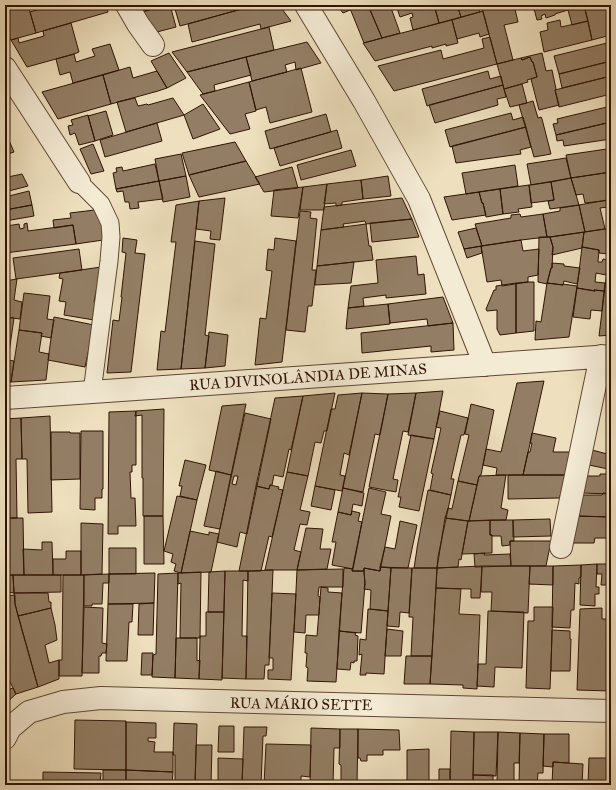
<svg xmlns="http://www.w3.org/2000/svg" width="616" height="790" font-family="'IM FELL Great Primer',serif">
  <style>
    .building { fill: #937e65; stroke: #301304; fill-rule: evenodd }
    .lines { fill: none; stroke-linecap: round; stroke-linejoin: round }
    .service-casing { stroke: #604632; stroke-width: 19 }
    .minor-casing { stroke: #604632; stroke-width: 24 }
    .service { stroke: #f4ebd5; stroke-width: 17 }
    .minor { stroke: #f4ebd5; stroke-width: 22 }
    .labels { text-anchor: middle; stroke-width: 3; stroke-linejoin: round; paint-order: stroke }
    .street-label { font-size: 15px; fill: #301304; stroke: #f4ebd5 }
  </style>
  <rect width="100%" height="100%" fill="#eee0be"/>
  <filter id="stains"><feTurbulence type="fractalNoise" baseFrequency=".005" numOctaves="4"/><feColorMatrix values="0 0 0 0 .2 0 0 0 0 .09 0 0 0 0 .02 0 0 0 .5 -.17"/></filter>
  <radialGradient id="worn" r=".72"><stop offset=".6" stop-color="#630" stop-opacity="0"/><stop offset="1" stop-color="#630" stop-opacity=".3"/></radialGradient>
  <path class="building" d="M5,5H15L5,8Z
    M15,5H28L36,33L11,40L5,31V8Z
    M54,5H106L108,12L36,33L30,12Z
    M138,5H166L142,12Z
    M166,5H170L176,27L157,32L142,12Z
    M190,5H248L249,7L180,26L175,9Z
    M256,5H279L291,21L261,29L260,24L192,42L188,24Z
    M337,5H353L349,6L350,10L343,13Z
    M353,5H368L382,38L364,43L349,6Z
    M368,5H390L400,33L382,38Z
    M396,5H434L439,23L413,30L410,18L413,17L412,13L400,17Z
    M434,5H457L461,17L439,23Z
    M457,5H478L480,12L461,17Z
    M481,5H514L518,22L504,25L513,60L497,64Z
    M533,5H584L588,21L572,25L568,10L555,14V15L546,18L545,14L541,16L542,19L537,20Z
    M584,5H611V35L592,40Z
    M483,11L489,34L480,37L479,33L457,39L452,20Z
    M452,20L458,43L446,46V44L432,48V46L375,61L363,43Z
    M560,20L561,27L588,21L592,40L544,52L540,32L548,30L547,23Z
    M71,23L79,52L74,54L27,67L11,40L18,38L19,43L44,36L43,31Z
    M269,27L274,50L187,72L172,52Z
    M490,37L497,64L394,91L378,66L441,50L443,59L484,48L482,39Z
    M307,42L321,63L296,70L295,62L285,65L287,72L252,81L246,57Z
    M611,42V61L559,74L554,56Z
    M110,44L119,70L73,83L70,72L60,75L56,59L74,54L76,62L95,56L92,49Z
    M169,53L186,78L167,88L151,61Z
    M542,53L546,71L552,70L556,89L555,90L559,105L539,110L531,79L537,77L533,62H532L530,57L522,60L521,58Z
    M246,57L251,75L214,85L215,91L203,94L187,72Z
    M530,57L532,62H533L537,77L527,80L528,82L504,89L497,64L521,58L522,60Z
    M611,61V76L562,88L559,74Z
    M130,67L133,78L157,71L167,88L158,91L111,104L103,75Z
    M301,68L312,112L270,123L266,107L256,110L249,82Z
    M488,71L490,79L501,76L503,85L427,106L422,89Z
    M103,75L111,104L58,119L42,92Z
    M611,76V94L559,107L555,90Z
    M249,82L256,111L245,114L250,129L230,134L200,95Z
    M522,84L527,103L510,107L504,89Z
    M503,85L506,97L497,99L498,105L435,123L429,105Z
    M135,98L138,106L147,104L148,105L173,98L184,115L126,132L117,102Z
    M533,101L538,118L541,117L542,119L551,154L534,157L519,105Z
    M203,104L220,129L193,139L184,115Z
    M611,106V122L556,135L553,124L558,123L557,119Z
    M106,111L113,135L95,141L88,116Z
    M511,113L513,120L523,117L526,127L450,147L445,130Z
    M326,114L331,132L270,149L265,131Z
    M88,115L95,141L79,145L75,133L70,135L68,126L73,125L71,120Z
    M611,122V139L564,146L563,140L557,141L556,135Z
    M157,123L162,141L105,157L100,140Z
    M526,127L531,147L520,150L521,154L456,163L452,146Z
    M337,130L342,148L280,166L274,148Z
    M8,138L14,152L5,155V139Z
    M235,142L246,161L189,175L182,153Z
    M93,144L104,171L91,174L80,149Z
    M607,149L608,151H611V172L571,178L566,155Z
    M351,150L356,166L301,180L297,165Z
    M181,154L186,176L159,181L155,159Z
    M566,158L571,178L531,185L527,164Z
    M246,161L260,184L199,197L189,175Z
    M155,164L159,181L116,189L113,173L117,172L116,168L122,167L123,171Z
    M515,165L518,186L466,194L462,173Z
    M292,167L298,188L264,192L255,177Z
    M5,168L8,177L22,174L28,186L5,192Z
    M611,172V200L585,203L583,194L576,195L571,178Z
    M186,176L190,197L163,202L159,181Z
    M388,176L391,196L363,199L361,180Z
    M571,178L579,205L550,209L548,201L554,200L551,182Z
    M361,180L363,199L342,202V205L336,206V203L324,204L327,184Z
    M159,181L163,199L138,202L139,208L130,209L129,202H125L123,191L117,192L116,189Z
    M551,182L554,200L531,203L529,185Z
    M327,184L324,210H300L303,187Z
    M529,185L532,207L518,209L519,212L503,214L500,189Z
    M303,187L298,218L271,216L274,190Z
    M500,189L503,214L486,217L483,203H482L479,192Z
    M29,191L32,205L5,210V197Z
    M479,192L482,203H483L486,215L452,220L444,197Z
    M225,198L220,240L210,239L211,231L196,229L199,201Z
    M402,198L412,219L366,224L365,221L343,224L344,227L321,230L324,207Z
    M607,200L608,207L600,208L605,229L585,232L579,205Z
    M199,201L181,369L157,370L161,331L165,332L176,242H171L176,205Z
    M32,205L34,216L5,221V210Z
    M579,205L585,232L550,237H547L543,214L560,211V208Z
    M103,209L110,239L76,244L73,225L54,228L53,220L71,218L70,213Z
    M300,211L311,212L310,218L317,219L312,270H316L312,306H308L305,332L286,330Z
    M520,214L521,217L543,214L547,237L521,240L482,246L475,224L511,218V215Z
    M412,219L419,237L372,242L370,223Z
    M27,223L28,231L73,225L76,244L5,253V237L7,226L19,224L20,229L24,228V224Z
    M366,224L369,246H371L373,260L317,266L321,230Z
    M476,228L482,246L464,249L458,232Z
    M611,228V237L609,254L599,253V250L582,247L584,232Z
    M584,232L582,248L552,255L553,247L550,237Z
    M539,237H550L553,247L552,268H551L547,284L538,282Z
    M123,238L137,240L135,253L145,254L131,372L107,373L113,320L119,321L122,297H121L126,253L122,252Z
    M275,238L296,241L282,362L255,365L260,318L266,319L272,271L266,270L268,249L274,250Z
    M611,239V335L599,336L609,254Z
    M521,240L523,251L539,249L538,275L528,277V282L502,286L501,280L487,282L481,246Z
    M195,241L215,244L205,335L209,336L205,368L181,369Z
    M481,246L482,253L467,258L464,249Z
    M582,247L599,250L598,262H602L603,259L608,260L606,275L596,273L595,282L605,283L604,291L594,290L595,291L577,288Z
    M79,249L82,270L16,279L13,258Z
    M416,256L418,275L424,274L426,294L386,298V295L363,298L364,306L348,308L351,286L378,283L376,260Z
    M354,262L351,283L315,285L317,266Z
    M552,263L564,264V266L580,268L577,284L564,281L563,285L547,283L551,268H552Z
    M101,267L94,302L98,303L94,320L64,315L66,302L59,301L63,279L59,278L60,273Z
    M17,279L14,300L22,302L20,319L5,317V281Z
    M528,282H534V331L516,333V283Z
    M516,283V333L500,335L497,329V310L487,311L486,309L494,290H496V286Z
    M547,283L563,285V284L577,286L569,337L535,340L536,321L541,322Z
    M577,288L595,291L594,290L604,291L602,311L591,310L590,319L573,317Z
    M24,293L50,296L47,319L54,320L51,338L41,336L42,333L19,330Z
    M443,297L453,323L428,326L427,319L390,323L388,304Z
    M388,304L390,324L346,329L348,308Z
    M5,317L14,318L8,360L14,361L11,382H5Z
    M54,317L94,325L85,367L48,360Z
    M453,323L454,350L431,352V346L362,353L361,333Z
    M19,330L42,333L39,352L49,354L46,380L11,382Z
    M209,332L228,335L225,366L205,368Z
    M544,381L523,475H496L497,468L483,465L486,449L501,452L517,383Z
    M443,391L434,439L408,435L416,393Z
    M335,393L327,431H324L321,443L315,442L308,476L287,472L303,396Z
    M362,393L388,394L380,435L375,434L363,492L343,488Z
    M362,393L349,455L344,453L340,475L345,476L342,491L315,486L331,409H335L338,395Z
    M416,393L408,432L403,431L393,479L398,480L396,492L369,487L388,394Z
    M303,396L291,450L289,449L283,477L274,475L272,485H270L269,489L256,486L275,398Z
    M246,404L231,475L209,470L222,406Z
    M471,404L494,410L481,475L479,476L477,485L458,481L469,435L465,434Z
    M164,409L163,516H143V478H142V415L135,416L136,411Z
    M136,411V465H132V472H130L131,498H135L136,526H118V534H108L109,412Z
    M440,411L468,418L464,435H461L451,479H454L451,495L430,490L433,474L431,473L441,428L436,427Z
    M245,413L271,419L247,534L240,532L237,547L217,542ZM234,476H238L236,485L232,484Z
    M50,416L52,512L28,513L27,459H22L21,418Z
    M21,418L22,459H16L17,518H5V419Z
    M611,421V438L607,437Z
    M81,431H103V489H102V498H95V510L80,509Z
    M51,432H70V433H80V479L51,480Z
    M532,433L556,438L553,452H571L566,475H523L528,452H530L532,443H530Z
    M411,435L434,439L419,511L399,507L401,497H398Z
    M592,450L611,455V471H608V469L589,465Z
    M185,460L206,465L197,500L180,496L182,486H179Z
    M216,471L231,475L220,529L204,526Z
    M287,472L308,476L300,510L310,512L307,525L300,524L294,550L301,552L297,570H265Z
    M600,474H611V494L583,493L586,476H600Z
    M506,475L501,508L508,510L506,520L469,521L479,476Z
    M508,475H566L561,495H560V498L508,499Z
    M458,481L477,485L469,521L445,518L448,508L452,509Z
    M270,485L279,487L278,489L283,490L272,537L269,536L261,571H239L256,486L269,489Z
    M315,486L335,490L331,510L311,506Z
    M343,488L364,493L362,506L353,504L351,515L338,512Z
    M369,488L386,492L381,514L391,516L380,571L364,568V571H352Z
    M428,490L451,495L438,557L437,568H414L417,549V548Z
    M603,493L611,494V517L577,516L582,495H602Z
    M177,496L197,500L181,573L174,571L176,564L171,562L173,554L164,551Z
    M352,511L360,513L358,521L362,522L353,569L332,565L336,542H332L338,512L351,515Z
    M144,516H163L164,564H144Z
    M577,516L611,517V538H595L594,543H572Z
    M5,518H23L24,575H5Z
    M445,518L468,521L461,560L459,559L458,567L437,568Z
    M550,519L551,536L513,537V520Z
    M490,520H513L514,541H510V545L502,546L501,536H492V535H490Z
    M490,520V535H492V553L462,554L468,521Z
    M400,521L417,525L408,568L380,567L385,547L395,549Z
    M81,523L103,524L102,574L81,575Z
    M306,528L323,529L320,549H331L327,569L297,570Z
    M190,531L209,535V532L219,534L211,572L181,573Z
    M510,541H551L546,566H511Z
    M42,542H52L53,575H24L23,549L42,550Z
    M109,548H136V574H109Z
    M66,551H81V575H53V559H66Z
    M485,553L484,555L510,554L511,566L475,567L474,554Z
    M597,564H611V585H601L602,574H597Z
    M597,564L596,587H599V594H595V606L580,605L581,565Z
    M581,565V577L579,578V584L575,583L574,610H571L570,628L552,627L553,566Z
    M482,566H530L528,613L491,611L492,592H481Z
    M482,566L480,598H471V589L436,588L437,568Z
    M530,566H553V585L529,584Z
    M380,567L391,568L388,611L370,609L371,590L364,589L365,584L364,571V568L380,571Z
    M344,568L353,569L352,571H364L365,584L361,633L339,631Z
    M391,568H412L409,613L400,612L399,627L387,626Z
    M412,568H437L432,656H411L413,617H409Z
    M343,569V587H319L318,596L320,597L319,615H306L305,633L294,632L297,570Z
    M273,570L269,665H265L264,679H246L248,571Z
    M225,571L224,612H208L209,572Z
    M225,571H248V581L243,580L242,636H247L246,679L222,678Z
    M201,572L200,638H180L181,583L178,584V573Z
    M155,573L154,603L108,604L109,574Z
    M178,573L175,678L152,677L153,655L156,654L158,574Z
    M109,574V583H103L102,604H92V606H84V575Z
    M5,575H13L14,593L5,592Z
    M13,575H61V592L14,593Z
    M63,575H84L82,676H59V660H62Z
    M321,587L328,588V592L342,593L336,682L307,681L308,668L306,667L307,653H305L306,635L317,636Z
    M436,588L461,589L459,614L480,615L477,689L463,688V685L430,684Z
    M14,593H48L49,602H51V608L18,616L15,604Z
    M272,593L296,594L291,680L268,679V670H273V658H269Z
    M15,595V604L38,687L16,694L5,672V669L8,667L5,655V596Z
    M154,603L153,635H138L139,604Z
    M108,604H133L132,622H129L127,661H106Z
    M84,607L103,608L102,643L107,644L106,653H102L101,656H99V673H82Z
    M534,607H553L550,689L526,688L528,621H534Z
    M51,608L55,625L57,640L45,645L49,663L59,660V679L38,687L18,616Z
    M602,608V619H611V691L577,690L580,609Z
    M368,609L388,611L384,674L366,673V675H360L362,654L359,655L360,639L366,640Z
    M488,611L524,612L522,668L495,667L494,687L477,686L478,664H486Z
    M206,612H224L222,680L199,679L200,638V636H206Z
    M387,629L403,631L401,656H385Z
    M552,630L570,631V639H571L570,671H551Z
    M339,631L356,633L355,635L358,636L357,661H354V663L351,662L350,670L337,669Z
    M176,638H197V661L200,660L199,679L175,678Z
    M142,653H153L152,675H141Z
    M406,656H432L430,684H404Z
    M5,680L10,689L13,688L16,694L5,704Z
    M75,720L126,721V770L74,769Z
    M126,722L156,723V738H148V741L155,742L154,752H173V772L126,770Z
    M174,723L197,724L195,785H175V755H173Z
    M219,726H234V752H218Z
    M244,727H267L266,736H263L261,785H242Z
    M311,728L340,729V748H334L333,785H310Z
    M340,729H358L357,785H341V765L339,764Z
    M358,729L399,730L400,750H383V755H367V761H361L360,758H358Z
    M451,731L474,732L473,785H450Z
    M474,732H498L496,776L473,775Z
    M498,732L520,733L519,763H514V785H497Z
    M520,733L544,734L543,773H538L537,785H519Z
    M544,734H569V763L553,762V767L543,766Z
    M266,744L311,745L310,777L301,776V785H264Z
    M196,745H212L211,785H195Z
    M429,749V782H407V750Z
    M218,758L243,759L242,785H218Z
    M589,758H611V785H588Z
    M553,762L583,764L582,785H552Z
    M439,769H450V785H431V783H439Z
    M103,770H126V785H103Z
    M126,770L173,772L172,785H126Z
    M43,772L101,773L100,784H103V785H43Z
    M473,775H493V785H473Z"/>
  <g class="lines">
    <defs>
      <path id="service" d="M79,182L101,204L110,223L111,237L109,261L92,392"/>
      <path id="minor" d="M127,5L138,24L153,45
        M306,5L364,101L419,199L485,365
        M5,68L79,182
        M5,398L611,356
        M561,547L601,356
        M5,738L10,728L29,712L63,702L101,698L611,711"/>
    </defs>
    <use href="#service" class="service-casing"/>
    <use href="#minor" class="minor-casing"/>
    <use href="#service" class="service"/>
    <use href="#minor" class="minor"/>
  </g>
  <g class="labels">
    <g class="street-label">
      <text transform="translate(308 377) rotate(-4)" y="5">RUA DIVINOLÂNDIA DE MINAS</text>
      <text transform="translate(301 704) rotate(1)" y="5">RUA MÁRIO SETTE</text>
    </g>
  </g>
  <rect width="616" height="790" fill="none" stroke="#eee0be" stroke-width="20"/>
  <rect x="6" y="6" width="604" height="778" fill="none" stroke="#301304" stroke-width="2"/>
  <rect x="10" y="10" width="596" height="770" fill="none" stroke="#301304"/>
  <rect width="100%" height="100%" filter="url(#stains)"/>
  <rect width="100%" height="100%" fill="url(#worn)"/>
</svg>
